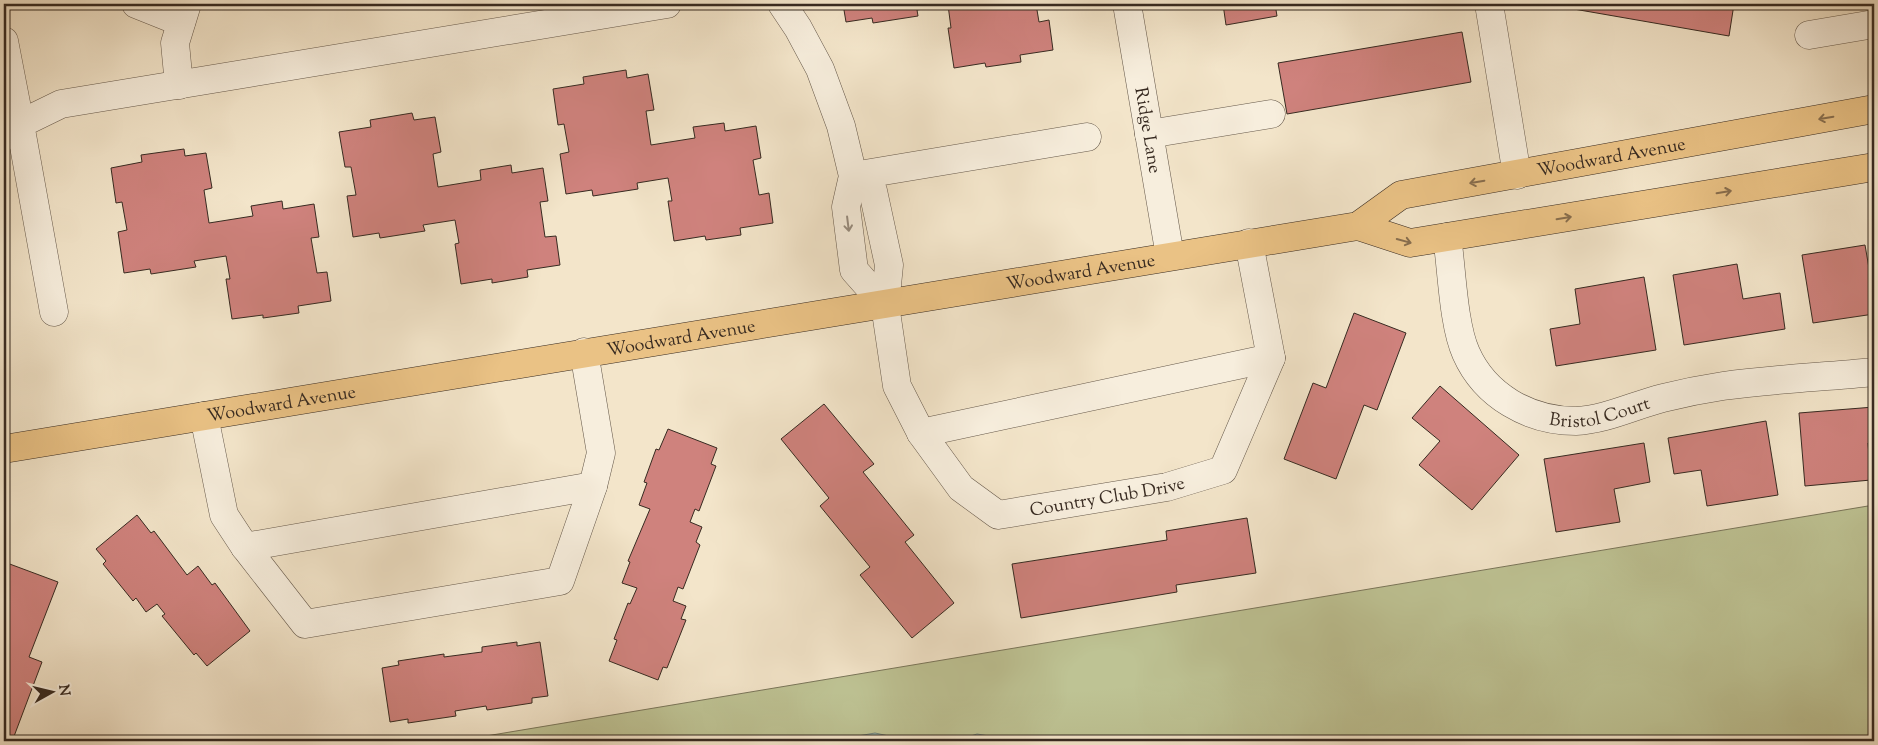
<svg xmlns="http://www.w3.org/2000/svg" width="1878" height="745" font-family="'Sorts Mill Goudy',serif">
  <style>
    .green { fill: #bec394; stroke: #7a765a }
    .water { fill: #9bbfb7; stroke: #73837b }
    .building { fill: #cf827d; stroke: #372a21 }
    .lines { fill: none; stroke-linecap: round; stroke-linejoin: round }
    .minor-casing { stroke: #66594b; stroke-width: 29 }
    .major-casing { stroke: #372a21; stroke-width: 29 }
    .minor { stroke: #f7eedd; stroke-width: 28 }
    .major { stroke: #eac285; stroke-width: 28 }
    .oneway { stroke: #886e4e }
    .oneway2 { stroke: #978c7f }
    .labels { text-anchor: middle; stroke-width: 4; stroke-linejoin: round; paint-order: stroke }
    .street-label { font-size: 18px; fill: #372a21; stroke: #f7eedd }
  </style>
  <rect width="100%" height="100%" fill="#f3e5ca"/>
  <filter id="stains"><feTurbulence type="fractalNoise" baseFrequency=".004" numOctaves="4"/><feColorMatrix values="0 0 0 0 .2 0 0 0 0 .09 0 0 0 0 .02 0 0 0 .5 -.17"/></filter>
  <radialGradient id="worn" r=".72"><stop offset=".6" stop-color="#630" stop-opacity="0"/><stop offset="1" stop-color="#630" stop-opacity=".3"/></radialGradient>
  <path class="green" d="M1874,505V741H456Z"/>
  <path class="water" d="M875,733L912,741H850L858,736Z
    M977,734L989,736L997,741H955Z"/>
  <path class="building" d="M843,4H1036L1039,22L1049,20L1053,50L1020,55L1021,62L986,67L985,63L954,68L948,28H951L948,5L917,10L918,16L873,23L872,18L846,22Z
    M1223,4H1275L1277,16L1226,25Z
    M1545,4H1734L1729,36Z
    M1462,32L1471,82L1287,114L1278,63Z
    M626,70L627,78L648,74L654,110L646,111L651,145L695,138L693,127L724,123L725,131L756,126L761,158L753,160L759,195L769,193L773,223L740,228L741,235L706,240L705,236L674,241L668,201H672L668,178L637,183L638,189L593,196L592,190L566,194L560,154L569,152L564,124L558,125L553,89L584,84L583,77Z
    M412,113L414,120L435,117L441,152L433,154L438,187L481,180L480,170L511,165L512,173L543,168L548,201L540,202L545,237L556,236L560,265L527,270L528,277L492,283V279L461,284L455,244L459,243L455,220L423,225L425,231L380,238L379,233L353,237L347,196L356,195L351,167H345L339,132L371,127L370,120Z
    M184,149L185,156L206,153L212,188L204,190L209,223L253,216L251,206L282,201L283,209L314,204L319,237L311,238L317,273L327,272L331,301L298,306L299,313L263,318V315L232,319L226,279H230L226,256L194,261L196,267L151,274L150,269L124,273L118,232L127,230L122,202L116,203L111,168L142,162L141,155Z
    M1865,245L1870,274H1874V314L1813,323L1802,255Z
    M1737,264L1743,299L1780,293L1785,329L1684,345L1673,275Z
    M1644,277L1656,350L1556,366L1550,329L1580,324L1575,289Z
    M1354,313L1406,333L1377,410L1364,405L1336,479L1284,459L1313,383L1326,388Z
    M1440,386L1519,455L1472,510L1419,465L1440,441L1412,418Z
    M824,404L874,464L863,472L914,535L905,542L954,603L912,638L860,575L870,567L820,506L829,498L781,439Z
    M1874,407V442L1868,443L1871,480L1805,486L1799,413Z
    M1766,421L1778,495L1707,506L1701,470L1674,474L1668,438Z
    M668,429L717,448L711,464L716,466L699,511L695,509L690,522L702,527L696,542L700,545L683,589L678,587L673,601L686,606L681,619L686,620L667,668L663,667L658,680L609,661L617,640L614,639L628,603L630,604L637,588L622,583L630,562L628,561L650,509L639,505L647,483L644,482L656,449L659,450Z
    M1644,443L1650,482L1614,489L1620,522L1556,532L1544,459Z
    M137,515L151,533L154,531L187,575L198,566L212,585L215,583L250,631L207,666L196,653L194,655L162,616L165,614L157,604L146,612L136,598L133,601L103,564L106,561L96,549Z
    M1247,518L1256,573L1176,585L1177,592L1021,618L1012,564L1167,540L1166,531Z
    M7,563L58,582L29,657L42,662L13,739L4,735V572Z
    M517,642V646L540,642L548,696L532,698V703L487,710L486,706L455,711L456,716L408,723V719L390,722L382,668L399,665L398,661L444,654V657L482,652V647Z"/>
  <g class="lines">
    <defs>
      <g id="minor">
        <path d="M136,4L181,22"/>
        <path d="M782,4L798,28L820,69L841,126L853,176L846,207L854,270L885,305"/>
        <path id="s1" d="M1127,4L1170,256"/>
        <path d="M1489,4L1517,175"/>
        <path d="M1809,35L1874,24"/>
        <path d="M4,41L20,124L8,135"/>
        <path d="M179,85L175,43L187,4"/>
        <path d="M1149,134L1271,114"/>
        <path id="s2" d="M853,176L873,191L889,265L885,305L897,386L921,433L961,488L998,515L1167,487L1223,470L1271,358L1249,243"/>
        <path d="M853,176L1087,137"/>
        <path id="s3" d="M1447,237C1452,270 1453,324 1466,353C1485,396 1529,421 1576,421C1605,420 1635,405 1663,398C1683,393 1703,389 1723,386C1773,379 1824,377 1874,372"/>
        <path d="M54,312L20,124L61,104L667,4"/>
        <path d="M204,416L224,515L245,547L305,624L560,581L593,486L601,453L584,352"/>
        <path d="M921,433L1271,358"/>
        <path d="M245,547L593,486"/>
      </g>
      <g id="major">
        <path d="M1358,226L1410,243L1874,167"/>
        <path id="s4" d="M4,449L1358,226L1401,195L1874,109"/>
      </g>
    </defs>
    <use href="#minor" class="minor-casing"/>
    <use href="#major" class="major-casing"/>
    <use href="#minor" class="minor"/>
    <use href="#major" class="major"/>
  </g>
  <defs><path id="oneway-shaft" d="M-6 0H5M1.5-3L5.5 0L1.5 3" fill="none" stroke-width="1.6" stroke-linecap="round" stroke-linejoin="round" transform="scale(1.25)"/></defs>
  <g class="oneway">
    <use href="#oneway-shaft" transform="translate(1826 118) rotate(170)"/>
    <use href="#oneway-shaft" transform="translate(1477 182) rotate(170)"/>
    <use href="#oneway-shaft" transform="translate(1724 192) rotate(-9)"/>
    <use href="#oneway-shaft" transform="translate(1564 218) rotate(-9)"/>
    <use href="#oneway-shaft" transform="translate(1404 241) rotate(15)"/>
  </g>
  <use class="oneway2" href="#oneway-shaft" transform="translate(848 224) rotate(83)"/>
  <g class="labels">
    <g class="street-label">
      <text dy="6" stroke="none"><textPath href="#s1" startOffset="128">Ridge Lane</textPath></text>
      <text dy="6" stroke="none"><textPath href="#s4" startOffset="1639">Woodward Avenue</textPath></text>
      <text dy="6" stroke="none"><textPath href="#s4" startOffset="1091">Woodward Avenue</textPath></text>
      <text dy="6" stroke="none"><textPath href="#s4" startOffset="686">Woodward Avenue</textPath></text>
      <text dy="6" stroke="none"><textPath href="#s4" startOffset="281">Woodward Avenue</textPath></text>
      <text dy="6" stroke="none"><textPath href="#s3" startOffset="279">Bristol Court</textPath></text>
      <text dy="6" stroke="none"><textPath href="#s2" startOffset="500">Country Club Drive</textPath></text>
    </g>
  </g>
  <rect width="1878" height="745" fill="none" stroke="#f3e5ca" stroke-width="20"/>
  <rect x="5" y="5" width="1868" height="735" fill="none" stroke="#372a21" stroke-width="2.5"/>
  <rect x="10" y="10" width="1858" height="725" fill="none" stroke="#372a21"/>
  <g transform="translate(52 692) rotate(82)" stroke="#f7eedd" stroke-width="4" paint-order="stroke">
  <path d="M0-4L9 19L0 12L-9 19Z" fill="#372a21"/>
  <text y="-8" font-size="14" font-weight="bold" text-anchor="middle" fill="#372a21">N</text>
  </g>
  <rect width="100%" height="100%" filter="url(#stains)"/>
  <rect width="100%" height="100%" fill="url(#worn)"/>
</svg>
